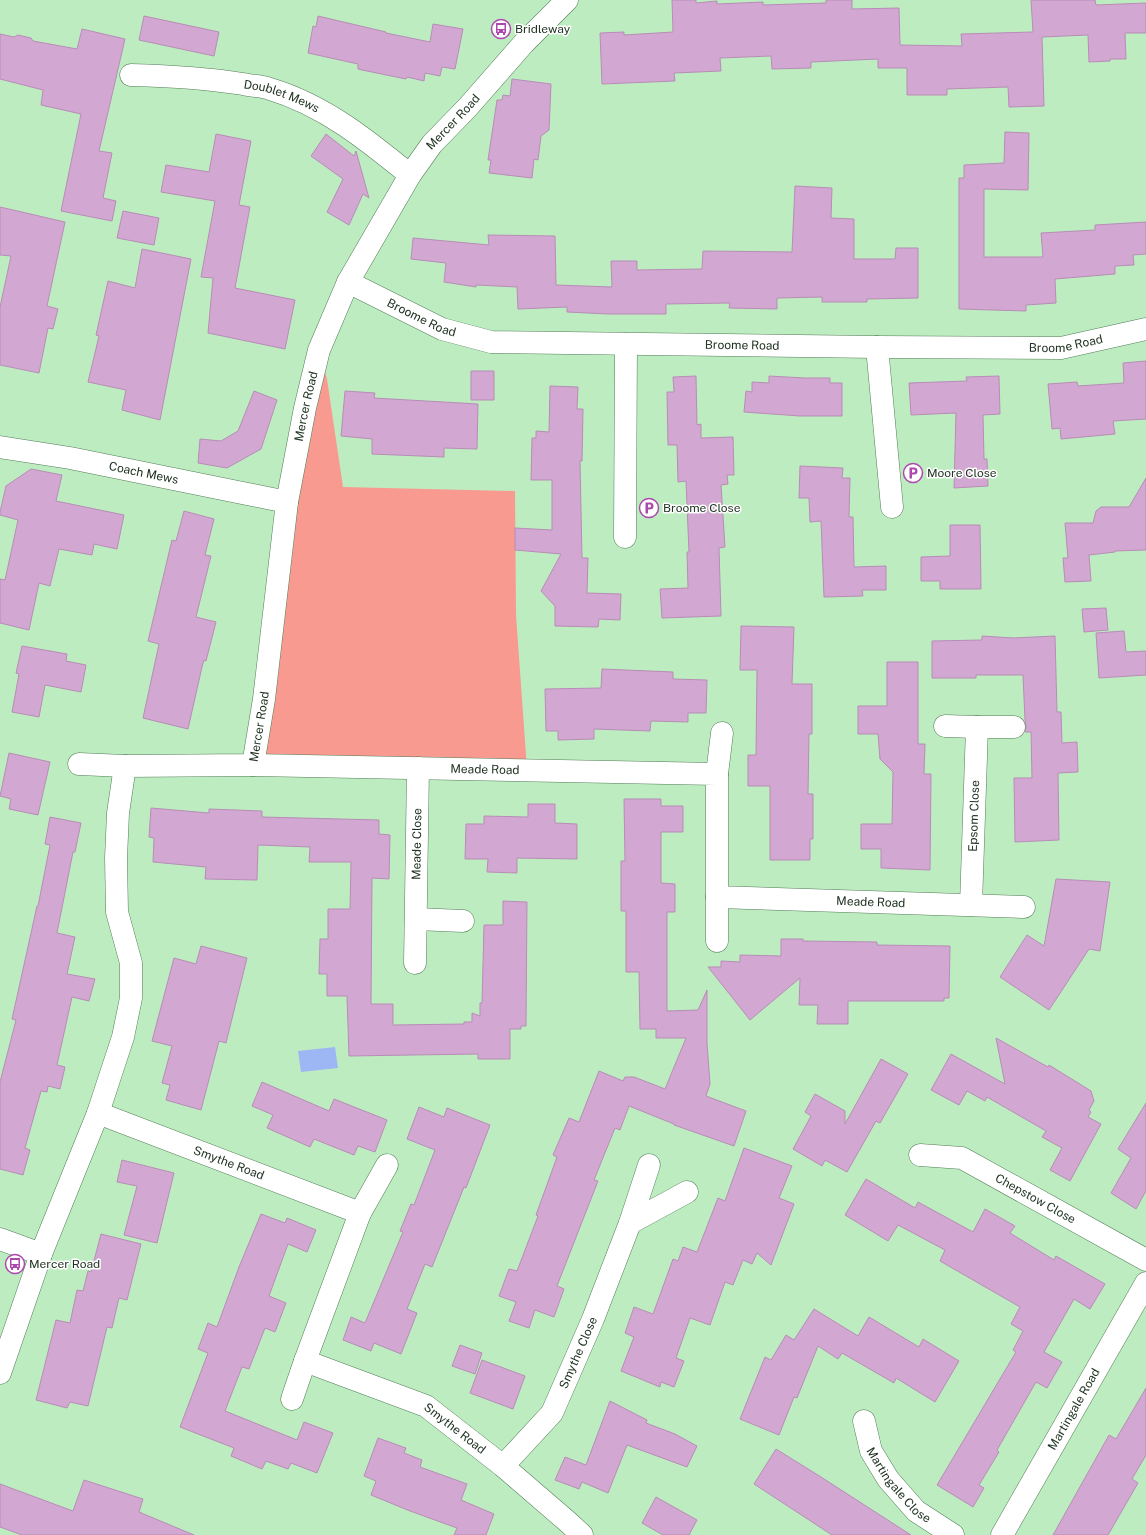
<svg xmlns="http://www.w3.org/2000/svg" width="1146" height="1535" font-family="'Public Sans',sans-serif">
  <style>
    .green { fill: #f89a8f }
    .water { fill: #9db7f5 }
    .building { fill: #d2a7d1; stroke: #b78db6 }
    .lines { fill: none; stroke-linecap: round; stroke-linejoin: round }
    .minor-casing { stroke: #527d57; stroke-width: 23 }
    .minor { stroke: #fff; stroke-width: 22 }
    .labels { text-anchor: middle; stroke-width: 3; stroke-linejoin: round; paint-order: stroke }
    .poi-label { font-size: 12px; fill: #223424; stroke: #fff; text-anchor: start }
    .street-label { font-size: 12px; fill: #223424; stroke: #fff }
  </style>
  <rect width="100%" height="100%" fill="#beecc1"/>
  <path class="green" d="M319,350L327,379L343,487L515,491L516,615L527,769L253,765Z"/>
  <path class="water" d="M335,1047L338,1068L301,1072L298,1051Z"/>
  <path class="building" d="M672,0H696V3L717,1V4L763,2V5L826,3V0H852V9L899,8L900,45L962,46L961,34L1033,32L1031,0H1095L1096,5L1146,3V33H1125L1126,59H1110V61L1089,62L1088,35L1042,37L1044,106L1009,107L1008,87L947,89V95H907V68H878V59L811,62V68L772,69L771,56L720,58L721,71L674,73L675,81L602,84L600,33L624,32V35L673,32Z
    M144,16L219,32L214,56L139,40Z
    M318,16L386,32V33L430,42L433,24L463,29L455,69L442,67L440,76L425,73L424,81L407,77L406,79L362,70L358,69V64L308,53L313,26L316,27Z
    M82,29L125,39L99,151L112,153L103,198L116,201L112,221L61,211L81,114L41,105L43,90L0,79V34L14,37L18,35L31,38L33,41L77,49Z
    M512,79L551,84L549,130L541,136L538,160L534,159L532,178L489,173L491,160H488L497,100H502L503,95L510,96Z
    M1005,132L1029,133L1028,190L984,189V257H1043L1041,233L1095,230V225L1146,222V254L1133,255L1134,265L1115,266V274L1055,279L1056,303L1026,305V311L959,309V178H964V165L1004,163Z
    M216,134L251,141L239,205L250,207L235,288L295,300L285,349L208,333L213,278L201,277L215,201L161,192L166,165L209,172Z
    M326,134L354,156L356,151L369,198L363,194L349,225L327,212L343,179L311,156Z
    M795,186L832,188L831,218L854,219V259H895L896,248H918V298L867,299V302H822V297L777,298V309L729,308L730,303L666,304V314H608L567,312V307L518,309L517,287L476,285V287L444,282L446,263L411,259L413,238L489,245L488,235L555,236L556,285L612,287L611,261H637V270L702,269L703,251L792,252Z
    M0,207L65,222L47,306L58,309L53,329L48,328L39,373L0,365V307L11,256L0,255Z
    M123,211L159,218L154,245L117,238Z
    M142,249L191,259L160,420L122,410L126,390L88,382L99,336L96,335L108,281L135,288Z
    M1146,361V419L1113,421L1115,434L1061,439L1060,428L1052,429L1048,384L1077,382L1078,386L1124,383L1123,363Z
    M471,371H494V400H471Z
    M696,376L697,425L701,424V438L733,437L734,475H727L728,484L721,485L725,547L719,548L721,616L662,618L660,589L688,588L687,552H689L686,481L678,482L677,445H668L667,392H674L673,377Z
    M769,376L805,378H830V383H842V416H800L744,412L746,391L752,392V382L769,383Z
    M999,376L1000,414L983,415L984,459H987L988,486L954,488L956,413L911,415L909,383L967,381L966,377Z
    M550,386L578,387L577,409H583L582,461H580L582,558H588L587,593L621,594L620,620L599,619L598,627L555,626V606L541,591L561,554L515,550V528L552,530V480H531L532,438H536V431L549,432Z
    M254,391L277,400L261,449L227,468L198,463L200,439L221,441L238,431Z
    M345,391L375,393L374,398L478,404L477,449L444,448V457L372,454V439L341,436Z
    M800,466L843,468L842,478H850L849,517H853L854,567L886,566V590H862L863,596L824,597L821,521L810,522L809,498H799Z
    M31,469L62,475L56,501L124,515L117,549L94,544L92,555L59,549L50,586L39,583L29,630L0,623V579L5,580L18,520L0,515V512L6,486Z
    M1146,478V550L1115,551V552L1089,555L1091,581L1065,582L1063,558H1068L1065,523H1093L1096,511L1101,507H1129Z
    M184,511L214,519L205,555L211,556L196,617L216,622L206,661L204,660L202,667L188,729L143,718L159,644L148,641L172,540L176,541Z
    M950,525H980L981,589H940V581H921V557L950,556Z
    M1106,608L1108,630L1084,632L1082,609Z
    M741,626L794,627L792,684H812V734H809L808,794H813V839H810V860H770V786H748V755H756L757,670H740Z
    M1124,631L1126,652L1146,651V675L1099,678L1096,633Z
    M982,636L1013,638L1055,636L1057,712H1061L1062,743L1077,742L1078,772L1058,773L1059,840L1015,842L1014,778H1032L1031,732H1025L1026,727L1025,720L1023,675H976V678H932V641L982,640Z
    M22,646L67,654L66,661L86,665L81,692L45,685L39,717L12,712L19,674L16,673Z
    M887,662H918V744H925L924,774H931L930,870L881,868V849H861V824H892L893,772L880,759L878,734H858V706H887Z
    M602,669L673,672V679L707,680L706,713H688V722L651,721L650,731L594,729V739L558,740V731H546L545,689L601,688Z
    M9,753L50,762L38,815L9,809L11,799L0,796Z
    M624,799H661V806H683V832H661V883L675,884V912H667V1011L698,1010L707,990V1043L710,1084L706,1096L746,1111L734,1146L674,1125V1124L629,1106L620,1130L615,1128L594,1180L598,1181L557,1286L564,1289L554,1317L535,1310L529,1328L509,1321L516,1302L499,1296L509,1269L517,1271L538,1216L536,1215L557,1157L553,1155L569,1118L579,1122L599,1071L623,1081L625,1077H634L665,1089L686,1038H656V1029H640L639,972H626V911H621V861H625Z
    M528,804H555V823L577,824V859L517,858V873L487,872L488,859H465L466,824H484V816L528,817Z
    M151,808L209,813V809L262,811V817L379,820V834L390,835L389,879L372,878L371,1004H393V1025L464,1024V1022H472V1013L480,1016V1003H482L484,925H503V901L527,902L526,1026H521V1029H510V1059H478V1054L349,1056L347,996H327V974H319L320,939H328V909H350L351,862H309L310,847L258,845L257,880L205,879L206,867L153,862L154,838L149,837Z
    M50,817L81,823L75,852H73L57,933L75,937L67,974L95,979L89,1001L72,997L57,1065L65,1067L60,1089L48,1086L47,1092L41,1091L25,1148L30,1150L23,1175L0,1169V1082L16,1020L12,1019L37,906H38L50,845L45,844Z
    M1056,879L1110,882L1100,951L1089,949L1049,1010L1000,977L1027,935L1044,946Z
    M781,939H803V941L877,942V945L950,946L949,998H944V1001H848V1024H817L818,1005H799L800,978L750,1020L708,967H721V961L740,962V955L781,956Z
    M201,946L247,958L226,1043L219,1041L201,1110L166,1100L170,1085L162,1083L172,1046L152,1041L174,958L196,964Z
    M996,1038L1048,1067L1049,1065L1091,1091L1094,1101L1089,1110L1091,1112L1088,1117L1101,1124L1070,1181L1050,1170L1062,1148L1042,1137L1046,1131L987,1097L985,1101L967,1091L959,1105L931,1090L951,1054L1005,1084Z
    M881,1059L908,1074L880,1123L876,1121L847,1172L825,1160L822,1166L793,1149L811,1116L805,1112L815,1094L845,1111V1124Z
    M262,1082L329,1111L334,1099L387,1120L375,1152L358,1146L354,1155L314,1139L310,1147L267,1128L273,1115L252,1106Z
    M1146,1103V1191L1136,1209L1111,1193L1131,1158L1118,1149Z
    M419,1107L444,1117L447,1108L490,1125L466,1188L464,1187L432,1267L425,1264L407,1309L417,1313L401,1354L374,1343L371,1351L343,1340L351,1317L365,1323L403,1232L400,1231L411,1204L414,1205L435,1150L407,1139Z
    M744,1148L792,1166L779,1198L794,1204L771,1265L757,1253L752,1264L743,1260L733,1285L725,1282L710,1325L690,1318L676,1358L684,1361L674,1387L661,1382L660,1387L621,1371L634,1337L625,1333L634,1307L653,1314L673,1259L678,1261L683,1247L697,1252L718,1198L725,1201Z
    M122,1160L174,1173L157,1243L124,1235L137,1186L117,1182Z
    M866,1179L915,1208L918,1202L973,1232L985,1209L1015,1226L1010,1233L1054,1260L1056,1256L1105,1284L1090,1309L1074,1299L1044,1352L1062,1362L1047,1388L1036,1382L997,1450L999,1452L979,1485L984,1488L973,1507L937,1485L1016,1352L1013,1350L1023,1331L1011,1324L1020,1307L940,1261L945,1250L898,1225L888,1241L845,1215Z
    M261,1214L285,1223L287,1218L316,1230L307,1252L288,1244L269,1296L286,1303L275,1332L265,1328L249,1369L242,1367L225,1411L297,1440L304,1422L333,1433L317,1473L291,1463L288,1469L266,1461L262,1469L231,1456L234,1448L180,1427L208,1353L198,1349L208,1323L217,1327L239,1267Z
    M101,1234L141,1244L127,1300L119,1298L112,1328L107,1327L88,1406L70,1402L67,1408L36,1400L56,1320L70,1323L77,1290L83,1291L88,1271L91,1272Z
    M814,1309L858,1336L869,1317L919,1347L923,1339L959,1361L935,1402L896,1378L894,1383L842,1353L838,1359L818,1346L797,1398L794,1397L779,1435L740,1419L765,1357L771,1360L786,1335L794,1340Z
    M460,1345L482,1353L475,1374L452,1366Z
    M482,1360L525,1376L513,1409L470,1393Z
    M1146,1388V1455L1132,1479L1138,1483L1108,1535H1053L1109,1435L1116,1439Z
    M610,1401L647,1420L646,1423L675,1434L697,1446L687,1467L627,1445L608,1493L582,1482L579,1489L555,1480L565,1457L586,1465Z
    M378,1438L406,1448L404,1453L422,1460L420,1467L467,1484L461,1500L494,1514L486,1535H454L457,1528L410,1511L371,1495L376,1481L364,1476Z
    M776,1449L821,1477L911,1535H832L754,1484Z
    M84,1480L143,1499L139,1512L194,1535H22L0,1527V1484L73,1511Z
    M656,1497L697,1520L689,1535H663L642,1523Z"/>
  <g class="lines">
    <defs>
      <g id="minor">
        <path id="s1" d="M131,75C169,76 206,78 243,84C252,86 262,86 270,89C324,105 367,140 410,175"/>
        <path id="s2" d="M348,282L442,329L491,342L877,347L1061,348L1146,329"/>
        <path d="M877,347L892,507"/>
        <path id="s3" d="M0,447L70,458L287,502"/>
        <path d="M625,537L626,344"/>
        <path d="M945,726L977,727"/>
        <path d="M79,764L125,766"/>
        <path id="s4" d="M253,765L717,774V897L1024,907"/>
        <path d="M717,774L722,733"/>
        <path d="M717,897V941"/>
        <path id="s5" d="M971,905L977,727H1014"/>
        <path d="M416,919L463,921"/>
        <path id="s6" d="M415,963L418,768"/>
        <path id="s7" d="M98,1113L360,1213L305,1361L426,1406L503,1466L568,1522L582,1535"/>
        <path id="s8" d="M920,1155L962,1158L1146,1260"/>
        <path d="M360,1213L387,1165"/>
        <path d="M630,1223L649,1165"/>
        <path d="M0,1239L41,1254"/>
        <path id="s9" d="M0,1373L41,1254L98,1113L123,1037L131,998V963L117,912L116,858L118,813L125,766L253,765L264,699L287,502L305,408L319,350L348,282L410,175L432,144L467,108L524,43L567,0"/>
        <path d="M292,1399L305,1361"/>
        <path id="s10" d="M864,1421L871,1451L888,1479L916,1511L953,1535"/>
        <path id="s11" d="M503,1466L552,1413L593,1319L630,1223L687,1192"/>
        <path id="s12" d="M1002,1535L1146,1283"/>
      </g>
    </defs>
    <use href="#minor" class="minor-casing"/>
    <use href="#minor" class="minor"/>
  </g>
  <defs>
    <symbol id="bus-ring" viewBox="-11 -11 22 22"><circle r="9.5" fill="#fff" stroke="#ad49ae" stroke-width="1.5"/><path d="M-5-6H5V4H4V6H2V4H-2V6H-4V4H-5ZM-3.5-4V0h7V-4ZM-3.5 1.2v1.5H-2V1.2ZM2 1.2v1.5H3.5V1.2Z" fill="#ad49ae"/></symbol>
    <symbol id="parking-ring" viewBox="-11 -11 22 22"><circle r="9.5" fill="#fff" stroke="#ad49ae" stroke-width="1.5"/><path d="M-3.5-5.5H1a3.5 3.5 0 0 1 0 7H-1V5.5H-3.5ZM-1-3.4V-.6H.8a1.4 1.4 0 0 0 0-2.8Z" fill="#ad49ae"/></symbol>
  </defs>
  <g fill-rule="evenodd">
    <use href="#bus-ring" x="490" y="18" width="22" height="22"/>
    <use href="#parking-ring" x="902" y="462" width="22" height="22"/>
    <use href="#parking-ring" x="638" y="497" width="22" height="22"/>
    <use href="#bus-ring" x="4" y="1253" width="22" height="22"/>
  </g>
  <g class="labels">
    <g class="poi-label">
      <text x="515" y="33">Bridleway</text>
      <text x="927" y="477">Moore Close</text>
      <text x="663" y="512">Broome Close</text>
      <text x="29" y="1268">Mercer Road</text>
    </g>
    <g class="street-label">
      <text dy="4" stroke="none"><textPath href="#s1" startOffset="153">Doublet Mews</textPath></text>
      <text dy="4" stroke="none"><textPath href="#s9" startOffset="1447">Mercer Road</textPath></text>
      <text dy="4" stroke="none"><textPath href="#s2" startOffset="82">Broome Road</textPath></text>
      <text dy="4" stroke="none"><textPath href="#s2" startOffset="731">Broome Road</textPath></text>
      <text dy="4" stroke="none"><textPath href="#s2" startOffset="407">Broome Road</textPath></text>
      <text dy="4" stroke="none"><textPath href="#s9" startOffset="1123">Mercer Road</textPath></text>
      <text dy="4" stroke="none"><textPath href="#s3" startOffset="146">Coach Mews</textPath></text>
      <text dy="4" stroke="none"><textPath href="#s9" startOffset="799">Mercer Road</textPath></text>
      <text dy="4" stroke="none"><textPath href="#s4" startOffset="232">Meade Road</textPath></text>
      <text dy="4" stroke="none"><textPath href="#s5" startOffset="89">Epsom Close</textPath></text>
      <text dy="4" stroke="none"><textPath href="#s6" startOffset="119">Meade Close</textPath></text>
      <text dy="4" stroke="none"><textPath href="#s4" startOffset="741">Meade Road</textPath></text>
      <text dy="4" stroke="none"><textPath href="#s7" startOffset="140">Smythe Road</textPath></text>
      <text dy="4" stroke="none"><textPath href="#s8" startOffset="126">Chepstow Close</textPath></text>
      <text dy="4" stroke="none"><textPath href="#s11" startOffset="138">Smythe Close</textPath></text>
      <text dy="4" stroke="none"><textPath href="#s12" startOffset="145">Martingale Road</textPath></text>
      <text dy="4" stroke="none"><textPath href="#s7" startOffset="604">Smythe Road</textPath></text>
      <text dy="4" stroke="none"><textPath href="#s10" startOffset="75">Martingale Close</textPath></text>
    </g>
  </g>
</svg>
